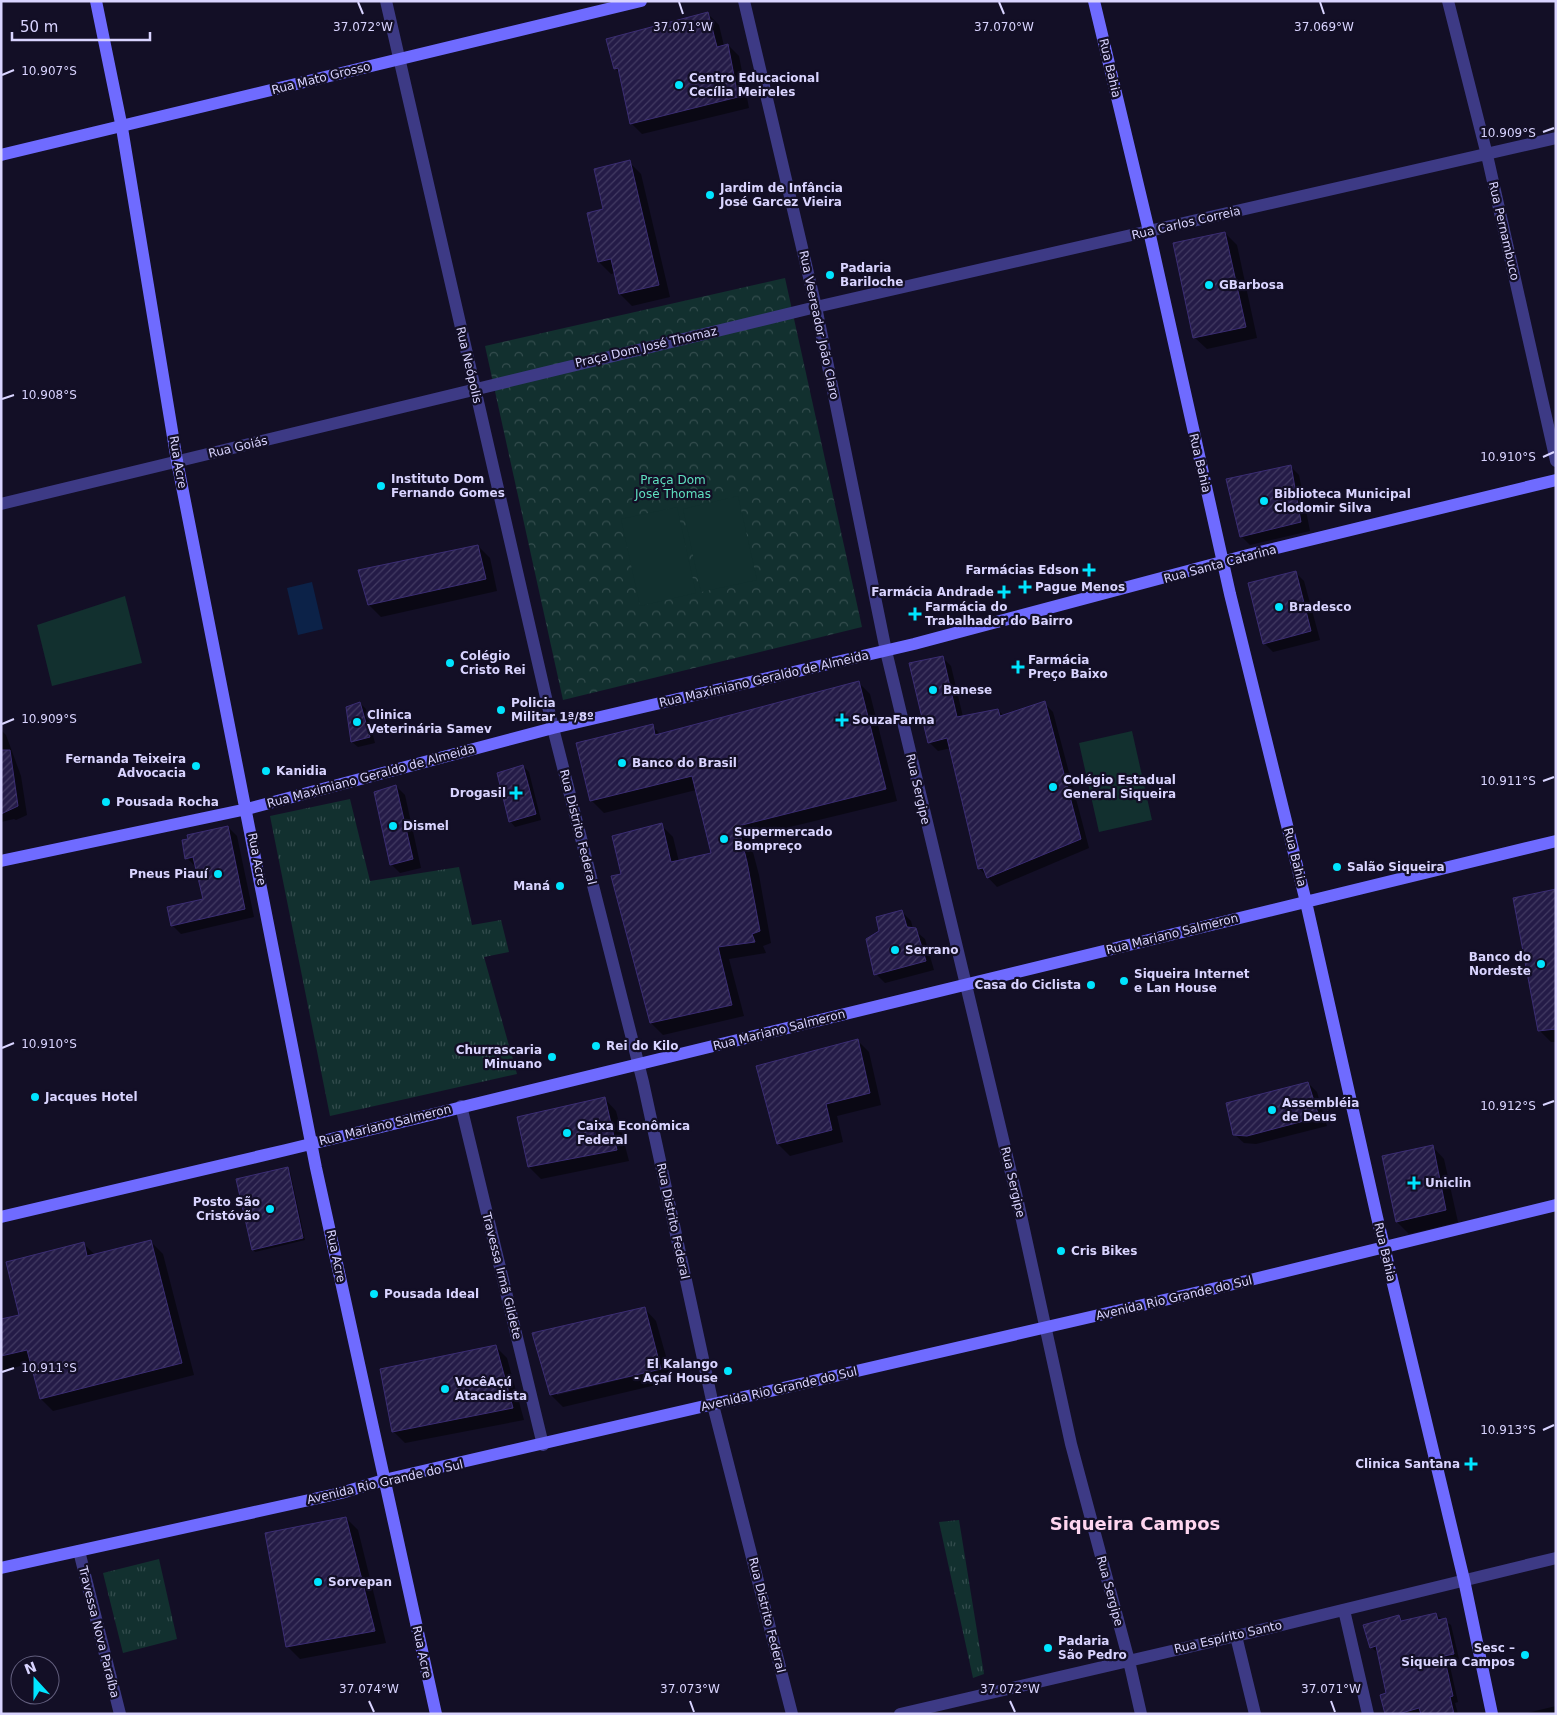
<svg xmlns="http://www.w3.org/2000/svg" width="1557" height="1715" font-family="'DejaVu Sans',sans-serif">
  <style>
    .grass { fill: url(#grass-tufts) }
    .park { fill: url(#park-crowns) }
    .pitch { fill: #12302f }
    .water { fill: #0c2248 }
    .shadow { fill: #0007; fill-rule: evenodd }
    .building { fill: url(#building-hatch); stroke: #3b2d73 }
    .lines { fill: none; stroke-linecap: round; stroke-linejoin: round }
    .street { stroke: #3d3a85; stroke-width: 12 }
    .secondary { stroke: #6f6bff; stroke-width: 12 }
    .ticks { fill: none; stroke: #d9d4ff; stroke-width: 2 }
    .poi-dot { fill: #00e5ff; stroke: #130f26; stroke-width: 2 }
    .labels { text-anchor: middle; stroke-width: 4.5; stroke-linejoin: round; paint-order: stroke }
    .street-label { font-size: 12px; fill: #d9d4ff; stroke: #130f26 }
    .poi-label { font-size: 12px; font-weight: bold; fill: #d9d4ff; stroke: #130f26; text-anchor: start }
    .park-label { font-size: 12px; fill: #5fe0c0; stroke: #130f26 }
    .district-label { font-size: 18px; font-weight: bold; fill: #ffd6f0; stroke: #130f26 }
    .ticks-label { font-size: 12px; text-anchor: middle; fill: #d9d4ff; stroke: #130f26; stroke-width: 4.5; stroke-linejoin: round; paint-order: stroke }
  </style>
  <defs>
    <pattern id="grass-tufts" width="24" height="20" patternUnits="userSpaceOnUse" patternTransform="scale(1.25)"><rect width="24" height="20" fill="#12302f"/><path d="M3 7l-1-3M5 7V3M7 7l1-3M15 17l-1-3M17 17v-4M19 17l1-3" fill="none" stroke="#344d4e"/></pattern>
    <pattern id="park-crowns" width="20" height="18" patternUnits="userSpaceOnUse" patternTransform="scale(1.25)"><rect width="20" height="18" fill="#12302f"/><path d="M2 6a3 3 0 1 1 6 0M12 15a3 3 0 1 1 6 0" fill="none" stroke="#344d4e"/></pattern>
    <pattern id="building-hatch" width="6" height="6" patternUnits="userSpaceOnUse" patternTransform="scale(1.25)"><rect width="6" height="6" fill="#241b47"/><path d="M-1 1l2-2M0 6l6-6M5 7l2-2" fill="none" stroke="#433b63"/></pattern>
  </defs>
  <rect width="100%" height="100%" fill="#130f26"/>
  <path class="grass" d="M350,799L370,881L459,867L472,925L501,920L509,952L484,957L517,1074L330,1116L270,816Z
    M959,1520L984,1674L973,1678L939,1522Z
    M159,1559L177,1639L123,1653L103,1573Z"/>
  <path class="park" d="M785,278L862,627L563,700L485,346Z"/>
  <path class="pitch" d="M738,496L757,580L701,592L683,509Z
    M677,507L696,593L640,606L621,519Z
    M125,596L142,663L52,686L37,625Z
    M1132,731L1152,820L1099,832L1079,743Z"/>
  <path class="water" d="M312,582L323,629L298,635L287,588Z"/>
  <path class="shadow" d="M708,14L719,25L724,46L728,45L739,56L749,108L642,134L631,123L620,74L615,68Z
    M629,162L641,174L670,297L632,306L620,294L615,273L611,274L599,262L588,214L605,210Z
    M1225,233L1237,245L1257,338L1207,349L1194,337Z
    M1290,466L1299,475L1310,531L1250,545L1241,536Z
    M478,546L490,558L497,591L381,617L369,605Z
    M1295,572L1304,581L1320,640L1273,652L1264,643Z
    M942,657L951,666L963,717L998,710L1004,716L1044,703L1053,712L1089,848L997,887L979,868L951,748L938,751L929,742Z
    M858,682L870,694L897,801L749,837L759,875L771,943L763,946L766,953L729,959L744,1016L663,1035L651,1023L623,875L661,825L673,837L679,862L712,854L696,790L604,813L592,801L652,726L661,735Z
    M360,703L366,709L375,743L358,747L352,742Z
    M1,730L6,735L21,776L27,815L16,820L14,819L1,822Z
    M523,766L529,772L541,820L515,827L510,821Z
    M396,786L405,795L421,868L400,873L391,864Z
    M228,827L237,836L254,917L181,934L172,925L204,899L196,867L187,858Z
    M1556,891V1042H1551L1539,1030Z
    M902,912L911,921L913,929L925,939L934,970L885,983L876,974L880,931Z
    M857,1040L869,1052L881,1105L837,1116L843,1142L790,1156L778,1144L758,1067Z
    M1308,1083L1317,1092L1327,1126L1256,1144L1244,1143L1234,1134Z
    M604,1098L616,1111L629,1161L541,1179L529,1167Z
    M1432,1146L1444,1159L1458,1222L1409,1234L1397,1222L1383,1157Z
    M288,1169L290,1171L305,1240L255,1252L253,1249Z
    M150,1241L163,1254L194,1375L53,1411L41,1399L32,1363L1,1371V1320L21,1315L84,1244L95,1255Z
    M644,1308L656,1321L673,1381L563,1407L551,1395ZM667,1366L668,1368L557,1395V1392Z
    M495,1346L507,1358L524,1420L405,1443L393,1431Z
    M346,1518L358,1530L386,1643L300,1659L287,1646Z
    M1436,1615L1451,1625L1459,1659L1449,1662L1458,1702L1455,1703L1458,1714H1387V1694L1378,1653L1371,1647L1398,1616L1404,1622Z
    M1556,1706V1714H1523Z"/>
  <path class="building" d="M708,12L717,47L728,44L738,97L630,124L618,68L614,69L606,39Z
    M630,160L659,285L619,294L611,259L598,262L587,213L603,209L594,169Z
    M1225,232L1246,327L1193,338L1173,243Z
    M1291,465L1301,522L1240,537L1226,479Z
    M478,545L486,579L368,605L358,570Z
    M1296,571L1311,631L1263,644L1248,583Z
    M943,656L957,717L998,709L1000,716L1045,701L1081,839L987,878L983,868L978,869L947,738L928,743L909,663Z
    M859,681L886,789L738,826L747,862L760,931L752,934L755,942L718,947L732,1005L650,1023L611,876L621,874L612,836L662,823L671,862L711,853L692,776L590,801L576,743L653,724L655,735Z
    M360,702L370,737L351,742L346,707Z
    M1,750H10L18,806L1,814Z
    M523,765L536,814L509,822L497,773Z
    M396,785L413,859L390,865L374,792Z
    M228,826L245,909L171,926L167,907L203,899L193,857L185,859L182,840L188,839L187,835Z
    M1556,889V1029L1538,1031L1513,898Z
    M902,910L907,927L916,928L926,961L874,975L866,939L879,931L876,917Z
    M858,1039L870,1093L826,1104L832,1130L777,1144L756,1066Z
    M1308,1082L1319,1117L1247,1136L1233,1135L1226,1103Z
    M605,1097L617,1150L528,1167L517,1117Z
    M1433,1145L1446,1210L1396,1222L1382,1156Z
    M288,1167L303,1238L252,1250L236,1179Z
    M151,1240L182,1363L40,1399L27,1350L1,1356V1319L19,1315L6,1262L84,1242L87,1256Z
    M645,1307L661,1369L550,1395L532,1333Z
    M496,1345L513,1408L392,1432L380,1369Z
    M346,1517L375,1631L286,1647L265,1533Z
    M1436,1613L1438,1620L1446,1618L1454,1654L1444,1656L1453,1696L1450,1697L1454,1714H1421L1419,1708L1398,1714H1385L1380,1695L1386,1693L1376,1646L1370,1648L1363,1625L1399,1615L1401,1621Z"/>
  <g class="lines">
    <path class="street" d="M386,1L553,728L643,1082L713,1405L792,1714
      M744,1L816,307L886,651L1018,1202L1071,1444L1129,1661L1141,1714
      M1448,1L1487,155L1556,461
      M1,504L816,307L1556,138
      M461,1106L543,1445
      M79,1551L120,1714
      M1344,1610L1368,1714
      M1236,1636L1255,1714
      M900,1714L1236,1636L1556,1558"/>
    <path class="secondary" d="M96,1L122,128L177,461L316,1168L436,1714
      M1094,1L1149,231L1230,594L1306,902L1377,1217L1464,1580L1492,1714
      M1,155L641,1
      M1,861L247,809L553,728L914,644L1248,555L1556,480
      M1,1217L286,1150L1556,841
      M1,1568L341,1493L384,1480L1238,1283L1556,1205"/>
  </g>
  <path class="ticks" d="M358,2L363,14M679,2L683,14M999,2L1004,14M1320,2L1324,14M2,75L14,70M1543,132L1554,128M2,399L14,395M1543,457L1554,452M2,724L14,719M1543,781L1554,777M2,1048L14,1043M1543,1105L1554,1101M2,1372L14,1368M1543,1430L1554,1425M369,1701L374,1712M690,1701L694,1712M1010,1701L1015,1712M1331,1701L1335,1712"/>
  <g class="poi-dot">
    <circle cx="679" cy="85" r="5"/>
    <circle cx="710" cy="195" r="5"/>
    <circle cx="830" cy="275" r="5"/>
    <circle cx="1209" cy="285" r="5"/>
    <circle cx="381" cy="486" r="5"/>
    <circle cx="1264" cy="501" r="5"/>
    <path d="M1086.5 562.5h5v5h5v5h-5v5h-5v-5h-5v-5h5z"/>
    <path d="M1022.5 579.5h5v5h5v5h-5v5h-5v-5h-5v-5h5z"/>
    <path d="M1001.5 584.5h5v5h5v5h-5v5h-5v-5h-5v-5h5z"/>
    <circle cx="1279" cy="607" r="5"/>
    <path d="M912.5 606.5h5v5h5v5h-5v5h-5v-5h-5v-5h5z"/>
    <circle cx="450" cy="663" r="5"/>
    <path d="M1015.5 659.5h5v5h5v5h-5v5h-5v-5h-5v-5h5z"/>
    <circle cx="933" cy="690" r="5"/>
    <circle cx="501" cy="710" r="5"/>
    <path d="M839.5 712.5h5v5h5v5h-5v5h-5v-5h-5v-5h5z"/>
    <circle cx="357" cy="722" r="5"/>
    <circle cx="622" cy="763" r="5"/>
    <circle cx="196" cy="766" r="5"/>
    <circle cx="266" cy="771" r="5"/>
    <circle cx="1053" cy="787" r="5"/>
    <path d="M513.5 785.5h5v5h5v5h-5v5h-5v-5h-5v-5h5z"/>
    <circle cx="106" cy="802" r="5"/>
    <circle cx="393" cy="826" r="5"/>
    <circle cx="724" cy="839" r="5"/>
    <circle cx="1337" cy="867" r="5"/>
    <circle cx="218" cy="874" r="5"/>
    <circle cx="560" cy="886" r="5"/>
    <circle cx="895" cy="950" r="5"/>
    <circle cx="1541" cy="964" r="5"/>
    <circle cx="1124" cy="981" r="5"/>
    <circle cx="1091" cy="985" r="5"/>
    <circle cx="596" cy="1046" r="5"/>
    <circle cx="552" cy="1057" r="5"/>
    <circle cx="35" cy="1097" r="5"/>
    <circle cx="1272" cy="1110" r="5"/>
    <circle cx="567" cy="1133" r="5"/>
    <path d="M1411.5 1175.5h5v5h5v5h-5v5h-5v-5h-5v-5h5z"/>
    <circle cx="270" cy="1209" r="5"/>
    <circle cx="1061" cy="1251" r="5"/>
    <circle cx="374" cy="1294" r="5"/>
    <circle cx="728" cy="1371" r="5"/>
    <circle cx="445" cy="1389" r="5"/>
    <path d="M1468.5 1456.5h5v5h5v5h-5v5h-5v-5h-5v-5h5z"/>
    <circle cx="318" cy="1582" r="5"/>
    <circle cx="1048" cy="1648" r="5"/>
    <circle cx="1525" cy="1655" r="5"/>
  </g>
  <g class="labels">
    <g class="street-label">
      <text transform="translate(1110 68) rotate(77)" y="4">Rua Bahia</text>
      <text transform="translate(321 78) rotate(-14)" y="4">Rua Mato Grosso</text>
      <text transform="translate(1186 223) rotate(-13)" y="4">Rua Carlos Correia</text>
      <text transform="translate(1504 231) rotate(77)" y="4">Rua Pernambuco</text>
      <text transform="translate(819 325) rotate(78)" y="4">Rua Veereador João Claro</text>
      <text transform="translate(646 347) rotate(-13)" y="4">Praça Dom José Thomaz</text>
      <text transform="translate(469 365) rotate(77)" y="4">Rua Neópolis</text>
      <text transform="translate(238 447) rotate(-13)" y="4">Rua Goiás</text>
      <text transform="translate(178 462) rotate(80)" y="4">Rua Acre</text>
      <text transform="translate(1200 463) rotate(77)" y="4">Rua Bahia</text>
      <text transform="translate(1220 564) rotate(-15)" y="4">Rua Santa Catarina</text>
      <text transform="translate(764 679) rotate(-13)" y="4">Rua Maximiano Geraldo de Almeida</text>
      <text transform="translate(371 776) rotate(-15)" y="4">Rua Maximiano Geraldo de Almeida</text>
      <text transform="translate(918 789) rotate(77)" y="4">Rua Sergipe</text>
      <text transform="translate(578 827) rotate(76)" y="4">Rua Distrito Federal</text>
      <text transform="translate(1295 857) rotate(76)" y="4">Rua Bahia</text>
      <text transform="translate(257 859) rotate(79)" y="4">Rua Acre</text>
      <text transform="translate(1172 934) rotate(-14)" y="4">Rua Mariano Salmeron</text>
      <text transform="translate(779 1030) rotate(-14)" y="4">Rua Mariano Salmeron</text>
      <text transform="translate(385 1125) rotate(-14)" y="4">Rua Mariano Salmeron</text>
      <text transform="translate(1013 1182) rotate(77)" y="4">Rua Sergipe</text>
      <text transform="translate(673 1221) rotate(78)" y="4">Rua Distrito Federal</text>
      <text transform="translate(1385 1252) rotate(77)" y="4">Rua Bahia</text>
      <text transform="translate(336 1256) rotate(78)" y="4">Rua Acre</text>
      <text transform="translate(502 1276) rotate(76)" y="4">Travessa Irmã Gildete</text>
      <text transform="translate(1174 1298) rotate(-13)" y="4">Avenida Rio Grande do Sul</text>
      <text transform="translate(779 1389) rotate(-13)" y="4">Avenida Rio Grande do Sul</text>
      <text transform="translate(385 1482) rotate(-13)" y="4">Avenida Rio Grande do Sul</text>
      <text transform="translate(1110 1591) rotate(75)" y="4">Rua Sergipe</text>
      <text transform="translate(767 1615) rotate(76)" y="4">Rua Distrito Federal</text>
      <text transform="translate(99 1632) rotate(76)" y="4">Travessa Nova Paraíba</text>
      <text transform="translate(1228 1637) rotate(-13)" y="4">Rua Espírito Santo</text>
      <text transform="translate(422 1652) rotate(78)" y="4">Rua Acre</text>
    </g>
    <g class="poi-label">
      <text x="689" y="82">Centro Educacional<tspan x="689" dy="14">Cecília Meireles</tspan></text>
      <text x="720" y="192">Jardim de Infância<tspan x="720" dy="14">José Garcez Vieira</tspan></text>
      <text x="840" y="272">Padaria<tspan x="840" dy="14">Bariloche</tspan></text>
      <text x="1219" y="289">GBarbosa</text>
      <text x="391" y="483">Instituto Dom<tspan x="391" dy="14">Fernando Gomes</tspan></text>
      <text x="1274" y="498">Biblioteca Municipal<tspan x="1274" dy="14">Clodomir Silva</tspan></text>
      <text x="1079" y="574" text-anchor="end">Farmácias Edson</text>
      <text x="1035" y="591">Pague Menos</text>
      <text x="994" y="596" text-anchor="end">Farmácia Andrade</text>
      <text x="925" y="611">Farmácia do<tspan x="925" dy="14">Trabalhador do Bairro</tspan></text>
      <text x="1289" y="611">Bradesco</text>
      <text x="460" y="660">Colégio<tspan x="460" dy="14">Cristo Rei</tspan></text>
      <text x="1028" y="664">Farmácia<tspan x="1028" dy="14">Preço Baixo</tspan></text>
      <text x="943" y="694">Banese</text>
      <text x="511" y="707">Policia<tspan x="511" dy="14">Militar 1ª/8º</tspan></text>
      <text x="367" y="719">Clinica<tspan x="367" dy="14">Veterinária Samev</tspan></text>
      <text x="852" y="724">SouzaFarma</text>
      <text x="186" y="763" text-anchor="end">Fernanda Teixeira<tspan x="186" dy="14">Advocacia</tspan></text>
      <text x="632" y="767">Banco do Brasil</text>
      <text x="276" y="775">Kanidia</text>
      <text x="1063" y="784">Colégio Estadual<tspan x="1063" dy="14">General Siqueira</tspan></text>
      <text x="506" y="797" text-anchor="end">Drogasil</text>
      <text x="116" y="806">Pousada Rocha</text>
      <text x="403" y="830">Dismel</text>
      <text x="734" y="836">Supermercado<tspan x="734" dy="14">Bompreço</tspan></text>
      <text x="1347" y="871">Salão Siqueira</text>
      <text x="208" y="878" text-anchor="end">Pneus Piauí</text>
      <text x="550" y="890" text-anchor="end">Maná</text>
      <text x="905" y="954">Serrano</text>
      <text x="1531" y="961" text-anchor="end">Banco do<tspan x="1531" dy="14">Nordeste</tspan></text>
      <text x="1134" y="978">Siqueira Internet<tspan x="1134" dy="14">e Lan House</tspan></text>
      <text x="1081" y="989" text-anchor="end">Casa do Ciclista</text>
      <text x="606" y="1050">Rei do Kilo</text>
      <text x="542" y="1054" text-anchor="end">Churrascaria<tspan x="542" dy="14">Minuano</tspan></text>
      <text x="45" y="1101">Jacques Hotel</text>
      <text x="1282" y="1107">Assembléia<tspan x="1282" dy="14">de Deus</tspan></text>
      <text x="577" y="1130">Caixa Econômica<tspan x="577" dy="14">Federal</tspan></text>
      <text x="1425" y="1187">Uniclin</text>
      <text x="260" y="1206" text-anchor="end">Posto São<tspan x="260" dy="14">Cristóvão</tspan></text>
      <text x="1071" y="1255">Cris Bikes</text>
      <text x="384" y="1298">Pousada Ideal</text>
      <text x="718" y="1368" text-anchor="end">El Kalango<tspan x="718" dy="14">- Açaí House</tspan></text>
      <text x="455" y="1386">VocêAçú<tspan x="455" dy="14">Atacadista</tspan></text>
      <text x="1460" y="1468" text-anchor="end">Clinica Santana</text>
      <text x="328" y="1586">Sorvepan</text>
      <text x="1058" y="1645">Padaria<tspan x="1058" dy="14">São Pedro</tspan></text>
      <text x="1515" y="1652" text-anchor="end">Sesc –<tspan x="1515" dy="14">Siqueira Campos</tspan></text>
    </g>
    <g class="park-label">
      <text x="673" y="484">Praça Dom<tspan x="673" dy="14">José Thomas</tspan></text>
    </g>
    <g class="district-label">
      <text x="1135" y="1530">Siqueira Campos</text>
    </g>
  </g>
  <g class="ticks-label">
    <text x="363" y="31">37.072°W</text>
    <text x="683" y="31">37.071°W</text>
    <text x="1004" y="31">37.070°W</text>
    <text x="1324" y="31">37.069°W</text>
    <text x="49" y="75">10.907°S</text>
    <text x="1508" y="137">10.909°S</text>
    <text x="49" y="399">10.908°S</text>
    <text x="1508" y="461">10.910°S</text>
    <text x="49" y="723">10.909°S</text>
    <text x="1508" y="785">10.911°S</text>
    <text x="49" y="1048">10.910°S</text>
    <text x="1508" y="1110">10.912°S</text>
    <text x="49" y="1372">10.911°S</text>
    <text x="1508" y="1434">10.913°S</text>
    <text x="369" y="1693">37.074°W</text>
    <text x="690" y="1693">37.073°W</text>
    <text x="1010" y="1693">37.072°W</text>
    <text x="1331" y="1693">37.071°W</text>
  </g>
  <rect width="1557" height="1715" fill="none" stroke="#d9d4ff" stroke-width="5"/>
  <g transform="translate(35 1680) rotate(339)"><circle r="24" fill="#130f26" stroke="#625e7d"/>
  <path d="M0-4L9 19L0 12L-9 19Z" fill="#00e5ff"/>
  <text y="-8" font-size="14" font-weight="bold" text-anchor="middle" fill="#d9d4ff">N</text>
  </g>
  <path d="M12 32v8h138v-8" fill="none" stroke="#d9d4ff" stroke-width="2.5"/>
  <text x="20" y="32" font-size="15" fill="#d9d4ff" stroke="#130f26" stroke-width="4" paint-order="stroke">50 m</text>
</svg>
